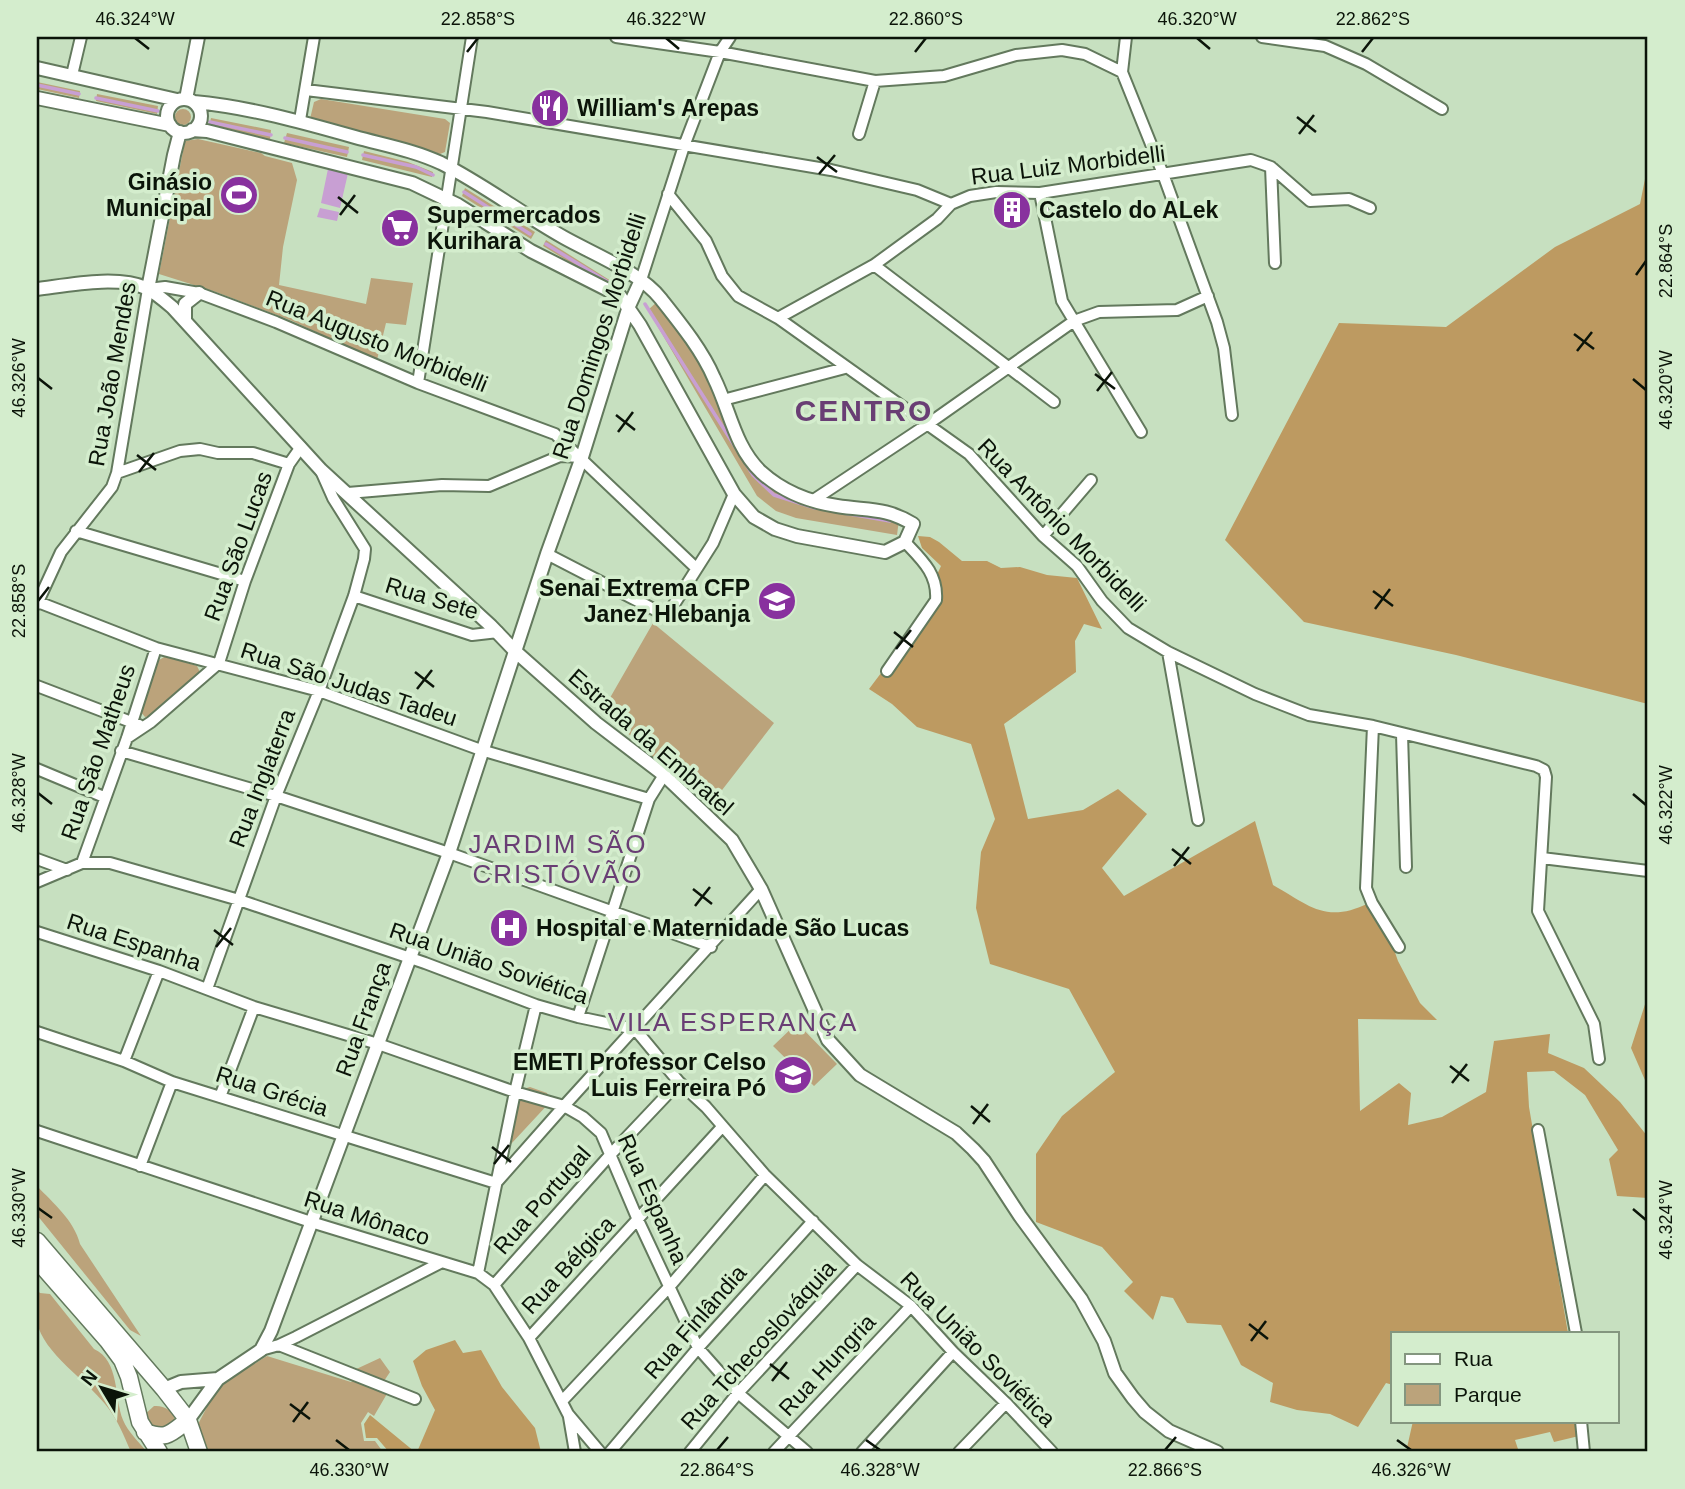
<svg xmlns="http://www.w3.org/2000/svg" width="1685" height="1489" font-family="Helvetica,sans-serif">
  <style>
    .green { fill: #bba37b }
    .forest { fill: #bd9a61 }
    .water { fill: #c89fd3 }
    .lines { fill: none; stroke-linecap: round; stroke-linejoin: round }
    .stream { stroke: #c89fd3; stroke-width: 3.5 }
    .minor-casing { stroke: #63795d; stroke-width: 14 }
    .tertiary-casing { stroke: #63795d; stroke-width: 16 }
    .primary-casing { stroke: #63795d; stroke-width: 19 }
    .minor { stroke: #fff; stroke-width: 10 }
    .tertiary { stroke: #fff; stroke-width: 12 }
    .primary { stroke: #fff; stroke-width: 16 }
    .ticks { fill: none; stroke: #0b1409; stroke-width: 2.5 }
    .labels { text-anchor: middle; stroke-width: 7; stroke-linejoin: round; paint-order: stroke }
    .poi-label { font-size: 23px; font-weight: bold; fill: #0b1409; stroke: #d4edcd; text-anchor: start }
    .street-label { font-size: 23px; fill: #0b1409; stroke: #d4edcd }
    .quarter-label { font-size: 26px; letter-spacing: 2px; fill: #693e74; stroke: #d4edcd }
    .district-label { font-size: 30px; font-weight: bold; letter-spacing: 2px; fill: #693e74; stroke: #d4edcd }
    .neatline { fill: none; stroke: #0b1409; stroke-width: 2.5 }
    .ticks-label { font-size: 18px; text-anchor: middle; fill: #0b1409 }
  </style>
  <rect width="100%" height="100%" fill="#c7e0c0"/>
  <path class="green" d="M37,82L80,91L79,98L37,89Z
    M97,94L158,106L157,114L96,101Z
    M321,99L445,119L450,123L445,152L440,154L402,142L315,123L310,119L314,102Z
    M175 117a8 8 0 1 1 16 0a8 8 0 1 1-16 0Z
    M211,118L271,130L270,140L209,127Z
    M287,133L349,147L347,157L284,143Z
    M198,139L261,153L265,156L292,163L297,180L283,247L279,285L366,304L371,278L413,283L406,325L386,323L377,360L290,320L216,292L159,274L185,141Z
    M364,151L408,162L433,172L432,177L362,160Z
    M465,188L535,232L531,239L462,196Z
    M546,240L619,286L617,291L543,246Z
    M658,301L710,374L724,421L747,465L761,481L800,504L897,519L899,520L897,535L796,518L776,511L757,496L648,310Z
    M653,623L774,723L712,803L668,771L603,710Z
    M166,656L197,666L200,672L149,716L145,717L140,711L159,660Z
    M797,1023L837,1064L814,1086L773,1046Z
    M530,1087L547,1093L551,1101L511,1144L508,1140L520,1096L523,1089Z
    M37,1186C53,1203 74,1220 80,1244L141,1336L130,1330L37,1215Z
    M37,1290L40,1293L50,1294L94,1349C120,1361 114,1398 123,1420C128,1432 139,1442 147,1452H131C124,1436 117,1418 105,1404C87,1381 43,1353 37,1322C35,1312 37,1300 37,1290Z
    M267,1356L351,1382L357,1377L352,1371L380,1358L390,1372L382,1384L388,1392L374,1416L368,1412L361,1423L364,1441H375L383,1452H201L195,1430L218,1386Z
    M154,1406C163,1405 174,1410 175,1421L156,1435L143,1416Z"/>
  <path class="forest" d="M1648,164V704L1456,655L1304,622L1225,540L1339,323L1446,327L1555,247L1640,204Z
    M918,536L930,537L939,542L962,561H987L1001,568L1020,567L1047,575L1077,578L1102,629L1084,624L1075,641L1076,672L1004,724L1028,819L1083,810L1118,789L1147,814L1102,868L1124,896L1255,821L1273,885C1310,906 1326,924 1369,903L1392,944L1398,961L1420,1003L1437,1020L1358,1019L1360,1111L1399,1083L1411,1093L1408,1125L1442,1117L1486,1092L1494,1041L1550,1034L1548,1053L1584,1068L1620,1102L1648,1137V1198L1617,1196L1609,1159L1618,1150L1585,1095L1554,1071L1527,1072L1529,1107L1568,1333H1393V1385L1386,1383L1358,1427L1330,1414L1297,1410L1270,1402L1273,1383L1241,1365L1221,1325L1187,1323L1173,1298L1161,1296L1153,1320L1124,1291L1133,1282L1102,1247L1036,1222V1154L1062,1116L1115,1072L1069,989L990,964L976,908L981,852L995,819L971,744L917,727L892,704L869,689L933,604L934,581L941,566L922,548Z
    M1648,995V1087L1631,1048Z
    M455,1340L463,1353L481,1350L502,1387L535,1428L541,1452H417L435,1410L422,1386L413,1361L426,1350Z
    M370,1415L415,1452H389L377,1438H366L364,1424Z
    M1413,1421H1575L1579,1436L1554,1442L1550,1432L1515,1440L1519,1452H1406Z"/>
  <path class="water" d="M329,164L349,169L340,208L321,203Z
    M320,208L339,212L337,221L317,217Z"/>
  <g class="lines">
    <path class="stream" d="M37,85L79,94
      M96,98L158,111
      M210,122L271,135
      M285,138L347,152
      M363,155L416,167L433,175
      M464,192L530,234
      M546,244L616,287
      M645,304L753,475L774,495L815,508
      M844,513L890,521"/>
    <defs>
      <path id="minor" d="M616,37L720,52L875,81L944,76L1016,55L1062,50L1085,54L1122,72
        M1126,37L1122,72L1163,174L1217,322L1224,348L1232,415
        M1262,37L1325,46L1366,64L1442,109
        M72,75L81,37
        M306,90L487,112L831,170L917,190L951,204
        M300,120L314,37
        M859,134L875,81
        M1271,167L1275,263
        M1040,193L1062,301L1141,432
        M668,194L706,241L722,276L738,296L778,318L969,454L1043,536L1077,566L1102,601L1128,628L1168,652L1255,694L1309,715L1373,726L1536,766L1544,770L1546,777L1538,911L1594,1024L1599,1059
        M874,265L1054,402
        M641,280L684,146L720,52L730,37
        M778,318L874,265L937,219L951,204L970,196L996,192L1040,193L1251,160L1271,167L1310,201L1349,199L1370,208
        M418,383L472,37
        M723,400L845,368
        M117,473L180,451L200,449L218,453H253L289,464
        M348,493L442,485L489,486L560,456L582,457
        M812,501L928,424L1074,321L1099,312L1177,310L1208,296
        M76,531L245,581
        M1043,536L1091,480
        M547,554L663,614L673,606L713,543L734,494
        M354,596L472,635L498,632
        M38,602L156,648L319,691L481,750L649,799
        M37,604L61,552L112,487L117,473L148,289L165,287L199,293L276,322L418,383L555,434L696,568
        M1168,652L1198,820
        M219,663L245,581L289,464L301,447
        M887,671L936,600C938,574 922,560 905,542
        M37,686L139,725
        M1373,726L1366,888L1372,903L1399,947
        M1402,734L1406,867
        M127,738L151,722L219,663
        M121,751L276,796L449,853L711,947
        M37,769L104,797
        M1542,858L1648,871
        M37,859L67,870
        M82,863L127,738L156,648
        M37,882L82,863H110L239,900L425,963L536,1005L578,1017L635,1029L679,1082L706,1107L765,1175L857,1265L911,1306L953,1352L1006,1403L1052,1452
        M37,932L159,971L254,1007L378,1044L515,1092L564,1106L583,1117L601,1133L638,1220L698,1348L738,1393L807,1452
        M207,989L276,796L319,691L354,596L364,559L365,549L333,498L321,471
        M578,1017L649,799L664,775
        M37,1032L124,1061L172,1082L496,1183L564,1106L761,889
        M124,1061L159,971
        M220,1097L254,1007
        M1538,1130L1576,1333
        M37,1131L311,1222L478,1273L494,1285L529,1338L568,1414L600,1452
        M140,1166L172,1082
        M478,1273L515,1092L536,1005
        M494,1285L610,1155L679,1082
        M529,1338L722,1127
        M279,1345L415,1399
        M261,1350L279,1345L296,1337L440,1263
        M563,1400L670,1286L765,1175
        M569,1417L575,1452
        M1581,1421L1584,1452
        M610,1452L698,1348L813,1221
        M690,1452L738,1393L857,1265
        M774,1452L911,1306
        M862,1452L953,1352
        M959,1452L1006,1403"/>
      <path id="tertiary" d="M37,68L177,100
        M37,98L170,125
        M186,99L198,37
        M167 116a17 17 0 1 1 34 0a17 17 0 1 1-34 0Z
        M192,130L207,131L412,183L458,205L531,251L620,296L640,325L734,494L754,517L775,529L797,536L885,552L905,542L913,524C885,507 868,511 837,506C809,502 782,491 761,472C734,446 730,410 714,378C702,350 680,323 661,299C640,272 593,254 563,237C522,214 483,184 441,163C413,150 384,145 355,137C302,122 249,107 194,102
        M37,289C69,285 117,275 146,288C156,293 165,301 173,308L321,470L491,626L516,652L596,723L664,775L732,840L761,889L828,1040L860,1075L956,1133L973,1149L984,1161L1020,1216L1081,1299L1104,1341L1115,1373L1133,1398L1145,1412L1169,1431L1217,1452
        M148,289L174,155L180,132
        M185,319V304L199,293
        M164,1389L181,1382L218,1379
        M188,1420L218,1379L261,1350L271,1331L449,853L547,554L582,457L629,306L641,280"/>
      <path id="primary" d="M37,1241L164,1389L188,1420L199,1452
        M37,1260L108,1341L122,1360L129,1377L140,1422L159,1452
        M145,1432C167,1440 170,1434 188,1420"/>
    </defs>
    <use href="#minor" class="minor-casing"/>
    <use href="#tertiary" class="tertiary-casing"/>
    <use href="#primary" class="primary-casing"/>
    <use href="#minor" class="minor"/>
    <use href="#tertiary" class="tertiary"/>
    <use href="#primary" class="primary"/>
  </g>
  <path class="ticks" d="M135,38L149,49M666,38L679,49M1197,38L1210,49M467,52L478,38M915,52L926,38M1362,52L1373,38M1297,117L1316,132M1299,134L1314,115M817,157L837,172M819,174L835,155M338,197L358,213M340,215L355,195M1636,275L1646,261M1574,334L1594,349M1577,351L1592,332M1095,374L1115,389M38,378L52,389M1633,379L1646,390M1097,391L1112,372M616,415L635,430M618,432L633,412M137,455L156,470M139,472L154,453M1373,591L1393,606M38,601L49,587M1375,609L1390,589M894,632L913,647M896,649L911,630M415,672L434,687M417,689L432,670M38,793L52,804M1633,794L1646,805M1172,849L1191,864M1174,866L1189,847M693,889L712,904M695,906L710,887M214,930L233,945M216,947L231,928M1450,1066L1469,1081M1452,1083L1467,1064M971,1106L990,1122M973,1124L988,1104M492,1147L511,1162M494,1164L509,1145M38,1208L52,1218M1633,1209L1646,1220M1249,1324L1268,1339M1251,1341L1266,1321M770,1364L789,1379M772,1381L787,1362M290,1404L310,1419M293,1422L308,1402M336,1440L349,1450M866,1440L880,1450M1397,1440L1411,1450M717,1450L728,1437M1165,1450L1176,1437"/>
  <defs>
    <symbol id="restaurant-disc" viewBox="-11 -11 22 22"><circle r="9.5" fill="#88319e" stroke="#d4edcd"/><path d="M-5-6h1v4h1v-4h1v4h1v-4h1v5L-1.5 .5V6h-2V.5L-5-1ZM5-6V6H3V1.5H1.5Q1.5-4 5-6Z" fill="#fff"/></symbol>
    <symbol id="stadium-disc" viewBox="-11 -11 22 22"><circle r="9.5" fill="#88319e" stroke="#d4edcd"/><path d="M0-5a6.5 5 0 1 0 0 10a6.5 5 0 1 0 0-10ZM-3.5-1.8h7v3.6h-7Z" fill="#fff"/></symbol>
    <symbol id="building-disc" viewBox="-11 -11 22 22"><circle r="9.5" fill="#88319e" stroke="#d4edcd"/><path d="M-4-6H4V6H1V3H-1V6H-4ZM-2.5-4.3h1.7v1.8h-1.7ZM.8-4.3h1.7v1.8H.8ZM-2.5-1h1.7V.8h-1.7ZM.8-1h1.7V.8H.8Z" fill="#fff"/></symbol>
    <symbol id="supermarket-disc" viewBox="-11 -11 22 22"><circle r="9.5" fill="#88319e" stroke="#d4edcd"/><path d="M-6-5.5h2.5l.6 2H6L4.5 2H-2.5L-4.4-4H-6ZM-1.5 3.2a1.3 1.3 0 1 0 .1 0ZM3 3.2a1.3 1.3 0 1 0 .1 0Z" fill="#fff"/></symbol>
    <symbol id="university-disc" viewBox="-11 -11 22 22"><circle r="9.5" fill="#88319e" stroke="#d4edcd"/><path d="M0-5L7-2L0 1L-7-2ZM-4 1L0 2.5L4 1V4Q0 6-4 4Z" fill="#fff"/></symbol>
    <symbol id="hospital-disc" viewBox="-11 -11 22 22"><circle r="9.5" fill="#88319e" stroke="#d4edcd"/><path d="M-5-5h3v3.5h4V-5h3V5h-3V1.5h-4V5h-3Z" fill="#fff"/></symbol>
    <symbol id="school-disc" viewBox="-11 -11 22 22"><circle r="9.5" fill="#88319e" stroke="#d4edcd"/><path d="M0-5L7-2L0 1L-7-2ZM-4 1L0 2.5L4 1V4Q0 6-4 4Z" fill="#fff"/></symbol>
  </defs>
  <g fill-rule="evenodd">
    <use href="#restaurant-disc" x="528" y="86" width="44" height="44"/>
    <use href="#stadium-disc" x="217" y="173" width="44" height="44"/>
    <use href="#building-disc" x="990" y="188" width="44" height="44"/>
    <use href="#supermarket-disc" x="378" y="206" width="44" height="44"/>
    <use href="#university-disc" x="755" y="579" width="44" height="44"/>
    <use href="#hospital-disc" x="487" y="906" width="44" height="44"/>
    <use href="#school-disc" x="771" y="1053" width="44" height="44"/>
  </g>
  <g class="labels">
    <g class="poi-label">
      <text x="577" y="116">William's Arepas</text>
      <text x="212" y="190" text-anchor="end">Ginásio<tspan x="212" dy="26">Municipal</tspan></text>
      <text x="1039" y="218">Castelo do ALek</text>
      <text x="427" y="223">Supermercados<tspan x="427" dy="26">Kurihara</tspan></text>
      <text x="750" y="596" text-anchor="end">Senai Extrema CFP<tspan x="750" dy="26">Janez Hlebanja</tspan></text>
      <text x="536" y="936">Hospital e Maternidade São Lucas</text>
      <text x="766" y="1070" text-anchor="end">EMETI Professor Celso<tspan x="766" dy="26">Luis Ferreira Pó</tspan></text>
    </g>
    <g class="street-label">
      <text transform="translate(1068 165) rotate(-7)" y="8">Rua Luiz Morbidelli</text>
      <text transform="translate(599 336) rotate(-72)" y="8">Rua Domingos Morbidelli</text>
      <text transform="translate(377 341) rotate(22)" y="8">Rua Augusto Morbidelli</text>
      <text transform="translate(112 374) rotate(-80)" y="8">Rua João Mendes</text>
      <text transform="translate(1062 525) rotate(46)" y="8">Rua Antônio Morbidelli</text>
      <text transform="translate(238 546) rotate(-70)" y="8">Rua São Lucas</text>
      <text transform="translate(432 598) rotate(17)" y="8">Rua Sete</text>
      <text transform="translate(349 684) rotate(18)" y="8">Rua São Judas Tadeu</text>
      <text transform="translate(651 742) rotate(41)" y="8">Estrada da Embratel</text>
      <text transform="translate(98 752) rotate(-71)" y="8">Rua São Matheus</text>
      <text transform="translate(262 778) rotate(-69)" y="8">Rua Inglaterra</text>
      <text transform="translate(134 942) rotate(18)" y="8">Rua Espanha</text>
      <text transform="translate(489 963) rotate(19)" y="8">Rua União Soviética</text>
      <text transform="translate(363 1019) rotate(-70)" y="8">Rua França</text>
      <text transform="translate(272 1091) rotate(18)" y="8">Rua Grécia</text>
      <text transform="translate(653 1199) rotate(66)" y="8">Rua Espanha</text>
      <text transform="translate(542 1200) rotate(-49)" y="8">Rua Portugal</text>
      <text transform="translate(367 1218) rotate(18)" y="8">Rua Mônaco</text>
      <text transform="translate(568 1265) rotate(-47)" y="8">Rua Bélgica</text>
      <text transform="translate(695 1322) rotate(-49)" y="8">Rua Finlândia</text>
      <text transform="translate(758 1345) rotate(-48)" y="8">Rua Tchecoslováquia</text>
      <text transform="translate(978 1349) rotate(45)" y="8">Rua União Soviética</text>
      <text transform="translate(827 1365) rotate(-47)" y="8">Rua Hungria</text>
    </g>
    <g class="quarter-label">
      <text x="558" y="853">JARDIM SÃO<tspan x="558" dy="30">CRISTÓVÃO</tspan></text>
      <text x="733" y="1031">VILA ESPERANÇA</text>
    </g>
    <g class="district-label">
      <text x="864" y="421">CENTRO</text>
    </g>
  </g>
  <rect width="1685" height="1489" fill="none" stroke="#d4edcd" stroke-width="77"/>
  <rect x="1391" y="1332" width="228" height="91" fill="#d4edcd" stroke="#84967f" stroke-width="2"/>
  <rect x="1405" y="1354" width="35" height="10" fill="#ffffff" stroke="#84967f" stroke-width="2"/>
  <text x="1454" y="1366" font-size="21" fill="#0b1409">Rua</text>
  <rect x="1405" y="1384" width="35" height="21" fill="#bba37b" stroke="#84967f" stroke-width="2"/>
  <text x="1454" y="1402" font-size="21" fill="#0b1409">Parque</text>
  <g transform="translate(102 1388) rotate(308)" stroke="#d4edcd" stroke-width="5" paint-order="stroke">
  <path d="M0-5L12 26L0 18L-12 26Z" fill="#0b1409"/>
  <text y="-10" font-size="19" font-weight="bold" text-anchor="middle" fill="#0b1409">N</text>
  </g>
  <rect x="38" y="38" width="1608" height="1412" class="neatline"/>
  <g class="ticks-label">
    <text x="135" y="25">46.324°W</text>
    <text x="478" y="25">22.858°S</text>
    <text x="666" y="25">46.322°W</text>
    <text x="926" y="25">22.860°S</text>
    <text x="1197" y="25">46.320°W</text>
    <text x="1373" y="25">22.862°S</text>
    <text transform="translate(1666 261) rotate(-90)" y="6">22.864°S</text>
    <text transform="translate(19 378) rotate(-90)" y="6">46.326°W</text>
    <text transform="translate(1666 390) rotate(-90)" y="6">46.320°W</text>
    <text transform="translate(19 601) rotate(-90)" y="6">22.858°S</text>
    <text transform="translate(19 793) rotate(-90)" y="6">46.328°W</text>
    <text transform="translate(1666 805) rotate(-90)" y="6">46.322°W</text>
    <text transform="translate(19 1208) rotate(-90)" y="6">46.330°W</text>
    <text transform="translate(1666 1220) rotate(-90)" y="6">46.324°W</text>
    <text x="349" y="1476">46.330°W</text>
    <text x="717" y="1476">22.864°S</text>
    <text x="880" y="1476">46.328°W</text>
    <text x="1165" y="1476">22.866°S</text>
    <text x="1411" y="1476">46.326°W</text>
  </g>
</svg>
